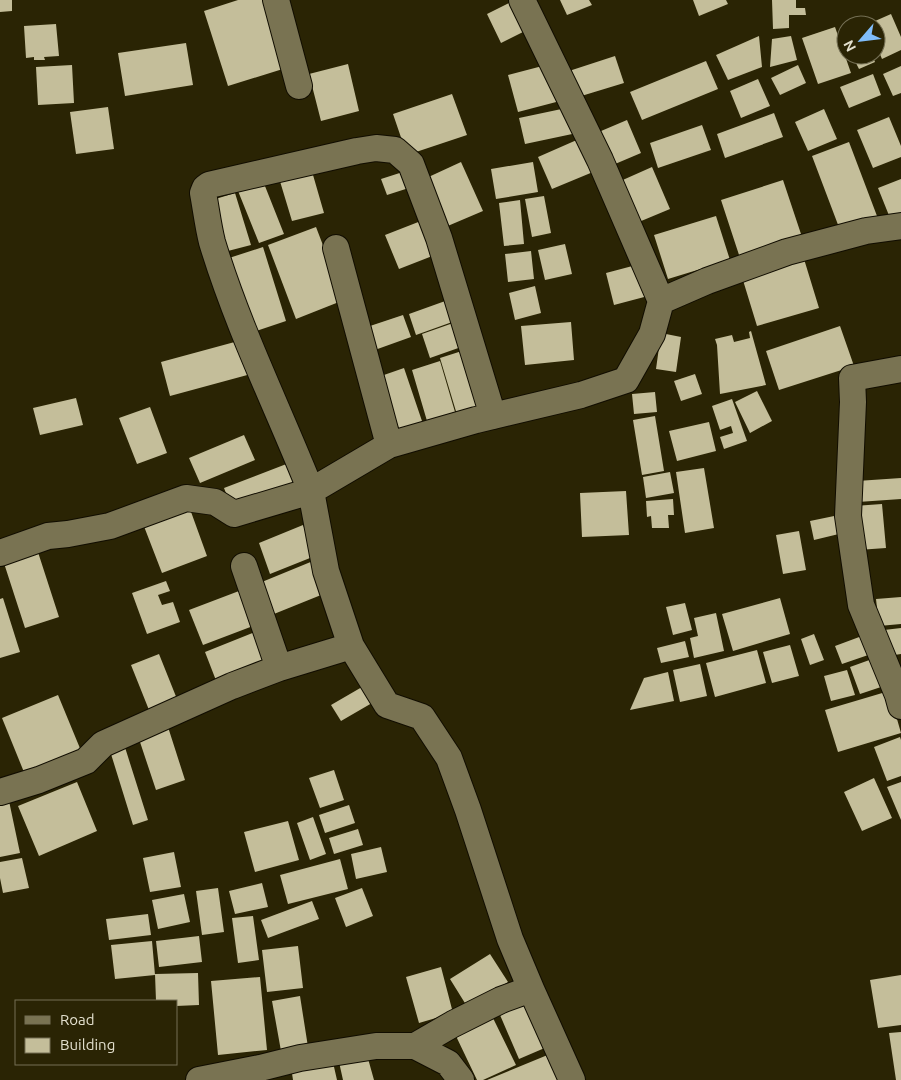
<svg xmlns="http://www.w3.org/2000/svg" width="901" height="1080" font-family="Ubuntu,sans-serif">
  <style>
    .building { fill: #c4be9a }
    .lines { fill: none; stroke-linecap: round; stroke-linejoin: round }
    .minor-casing { stroke: #110d00; stroke-width: 28 }
    .minor { stroke: #797352; stroke-width: 26 }
  </style>
  <rect width="100%" height="100%" fill="#2a2404"/>
  <path class="building" d="M0,0H12V11L0,12Z
    M238,0H264L286,68L228,86L204,11Z
    M515,0L529,29L501,43L487,14Z
    M560,0H589L592,5L567,15Z
    M693,0H726L728,4L699,16Z
    M772,0H796V8H805L806,15H789V28L773,29Z
    M891,14L901,37V50L882,59L876,45V25H866Z
    M56,24L59,56L44,57L45,60H34V57L26,58L24,26Z
    M835,27L851,73L818,84L802,38Z
    M759,36L762,67L728,80L716,55Z
    M791,36L797,60L770,67L772,39Z
    M186,43L193,85L125,96L118,53Z
    M852,55H872L875,62L859,69Z
    M615,56L624,83L578,97L569,71Z
    M706,61L718,89L642,120L630,92Z
    M348,64L359,111L321,121L309,74Z
    M550,64L560,101L518,112L508,75Z
    M72,65L74,103L38,105L36,67Z
    M798,65L806,83L780,95L771,78Z
    M901,66V93L893,96L883,74Z
    M873,74L881,95L849,108L840,87Z
    M758,79L770,106L741,118L730,91Z
    M452,94L467,135L407,155L393,114Z
    M108,107L114,149L76,154L70,112Z
    M571,107L577,133L525,144L519,118Z
    M824,109L837,139L808,151L795,122Z
    M774,113L783,137L725,158L717,134Z
    M889,117L901,146V157L873,168L857,130Z
    M627,120L641,153L608,167L594,134Z
    M702,125L711,150L658,168L650,143Z
    M579,139L593,172L552,189L538,157Z
    M849,142L877,216L840,230L812,156Z
    M461,162L483,211L443,228L422,180Z
    M533,162L538,192L496,199L491,169Z
    M652,167L670,209L634,224L616,183Z
    M311,168L324,213L292,221L279,178Z
    M409,170L415,186L387,195L381,179Z
    M261,176L284,234L259,243L236,186Z
    M901,179V219L892,223L878,188Z
    M783,180L803,240L741,261L721,200Z
    M235,193L251,245L224,252L209,201Z
    M544,196L551,233L532,237L525,199Z
    M520,200L524,244L504,246L499,203Z
    M716,216L730,260L668,279L654,235Z
    M426,219L440,253L399,269L385,235Z
    M316,227L344,300L296,319L268,245Z
    M565,244L572,274L545,280L538,250Z
    M263,247L286,321L250,333L226,259Z
    M531,251L534,279L508,282L505,254Z
    M804,259L819,308L757,326L742,277Z
    M640,264L648,296L614,305L606,273Z
    M535,286L541,313L515,320L509,293Z
    M448,300L455,321L416,335L409,314Z
    M403,315L411,337L372,351L364,328Z
    M456,322L464,346L430,358L422,334Z
    M571,322L574,360L525,365L521,326Z
    M840,326L854,366L779,390L766,351Z
    M751,331L766,385L720,394L717,345L715,339L732,335L734,342L750,338L749,332Z
    M661,333L681,337L676,372L656,369Z
    M242,340L251,374L170,396L161,362Z
    M465,350L484,410L458,418L440,358Z
    M440,361L455,412L427,421L412,370Z
    M404,368L423,424L400,432L381,376Z
    M695,374L702,394L681,401L674,381Z
    M757,391L772,421L750,433L735,402Z
    M655,392L657,412L634,414L632,394Z
    M76,398L83,425L40,435L33,408Z
    M732,399L747,441L724,449L720,437L733,433L731,426L720,430L712,406Z
    M150,407L167,453L137,464L119,418Z
    M655,416L664,471L642,475L633,420Z
    M709,422L716,451L677,461L669,431Z
    M244,435L255,460L200,483L189,458Z
    M289,463L300,488L234,514L224,488Z
    M704,468L714,528L685,533L676,472Z
    M670,472L674,493L646,498L643,477Z
    M901,478V499L858,502L857,481Z
    M626,491L629,535L582,537L580,493Z
    M186,498L207,556L162,573L140,516Z
    M673,499L674,515H668L669,528H652L651,516L647,517L646,501Z
    M882,504L886,548L858,550L854,506Z
    M839,515L843,533L814,540L810,521Z
    M303,525L315,556L270,574L259,543Z
    M799,531L806,570L783,574L776,535Z
    M36,546L59,617L25,628L2,557Z
    M313,561L326,593L269,616L257,584Z
    M166,581L170,591L158,595L162,605L173,602L180,622L147,634L132,593Z
    M239,591L253,626L203,645L189,610Z
    M901,597V624L879,626L876,599Z
    M3,598L20,652L0,658V599Z
    M780,598L790,634L733,651L722,614Z
    M685,603L692,630L673,635L666,607Z
    M716,613L724,651L694,658L690,638L698,636L694,618Z
    M901,628V654L888,656L884,630Z
    M255,632L267,663L217,683L205,652Z
    M870,633L877,652L842,664L835,646Z
    M814,634L824,660L810,665L801,639Z
    M685,641L689,657L661,663L657,648Z
    M790,645L799,676L772,683L763,652Z
    M757,650L766,683L715,697L706,663Z
    M159,654L177,699L149,710L131,665Z
    M875,658L884,686L860,694L850,667Z
    M700,664L707,696L680,702L673,670Z
    M847,670L855,695L831,701L824,676Z
    M668,672L674,701L630,710L644,678Z
    M362,687L372,703L341,721L331,705Z
    M889,691L901,733L838,752L825,710Z
    M58,695L84,758L28,782L2,718Z
    M168,727L185,780L156,790L138,736Z
    M900,737L901,740V776L887,781L874,747Z
    M123,741L148,820L133,825L111,754Z
    M334,770L344,800L320,808L309,778Z
    M874,778L892,818L862,831L844,792Z
    M77,782L97,831L39,856L18,806Z
    M901,782V820L887,787Z
    M9,801L20,853L0,857V803Z
    M349,805L355,823L325,833L319,815Z
    M313,817L326,854L310,860L297,823Z
    M288,821L299,860L255,872L244,832Z
    M358,829L363,845L334,854L329,838Z
    M381,847L387,872L356,879L351,854Z
    M174,852L181,887L150,892L143,858Z
    M22,858L29,888L3,893L0,878V862Z
    M340,859L348,889L288,904L280,875Z
    M262,883L268,907L235,914L229,891Z
    M218,888L224,932L202,935L196,891Z
    M362,888L373,916L346,927L335,898Z
    M184,894L190,922L158,929L152,900Z
    M312,901L319,919L268,938L261,920Z
    M148,914L151,935L109,940L106,919Z
    M253,916L259,960L238,963L232,918Z
    M199,936L202,962L159,967L156,941Z
    M152,941L155,975L115,979L111,945Z
    M298,946L303,988L267,992L262,950Z
    M490,954L508,982L468,1008L450,979Z
    M441,967L453,1013L419,1023L406,977Z
    M198,973L199,1005L176,1006V1001H156L155,974Z
    M901,975V1025L878,1028L870,980Z
    M260,977L267,1050L218,1055L211,981Z
    M300,996L308,1047L281,1051L272,1001Z
    M528,1003L547,1047L519,1059L500,1015Z
    M492,1016L516,1065L483,1080H477L455,1034Z
    M901,1032V1080H896L889,1033Z
    M550,1054L561,1080H487Z
    M367,1055L374,1080H343L339,1062Z
    M332,1058L337,1080H293L291,1067Z"/>
  <g class="lines">
    <defs>
      <path id="minor" d="M276,0L299,86
        M522,0L600,160L661,301
        M336,248L389,445
        M901,369L852,378L853,402L848,516L861,605L898,695L901,706
        M0,553L48,536L68,534L110,526L186,498L215,502L234,514L311,491C278,408 238,328 212,242C208,226 206,209 203,193L205,188L209,185L357,151L376,148L395,150L411,164L439,238L493,416
        M244,566L279,668
        M0,792L39,780L86,761L103,744L232,686L279,668L351,646
        M531,989L510,939L468,810L449,758L422,717L387,705L351,646L326,571L311,491L389,445L476,420L581,395L626,380L652,334L661,301L707,281L787,252L866,231L901,226
        M415,1046L448,1063L461,1080
        M199,1080L260,1068L300,1058L376,1046H415L453,1024L501,1000L531,989L572,1080"/>
    </defs>
    <use href="#minor" class="minor-casing"/>
    <use href="#minor" class="minor"/>
  </g>
  <rect x="15" y="1000" width="162" height="65" fill="#2a2404" stroke="#746f54"/>
  <rect x="25" y="1016" width="25" height="8" fill="#797352" stroke="#746f54"/>
  <text x="60" y="1025" font-size="15" fill="#e2dfcd">Road</text>
  <rect x="25" y="1038" width="25" height="15" fill="#c4be9a" stroke="#746f54"/>
  <text x="60" y="1050" font-size="15" fill="#e2dfcd">Building</text>
  <g transform="translate(861 40) rotate(242)"><circle r="24" fill="#2a2404" stroke="#746f54"/>
  <path d="M0-4L9 19L0 12L-9 19Z" fill="#80bdfa"/>
  <text y="-8" font-size="14" font-weight="bold" text-anchor="middle" fill="#e2dfcd">N</text>
  </g>
</svg>
